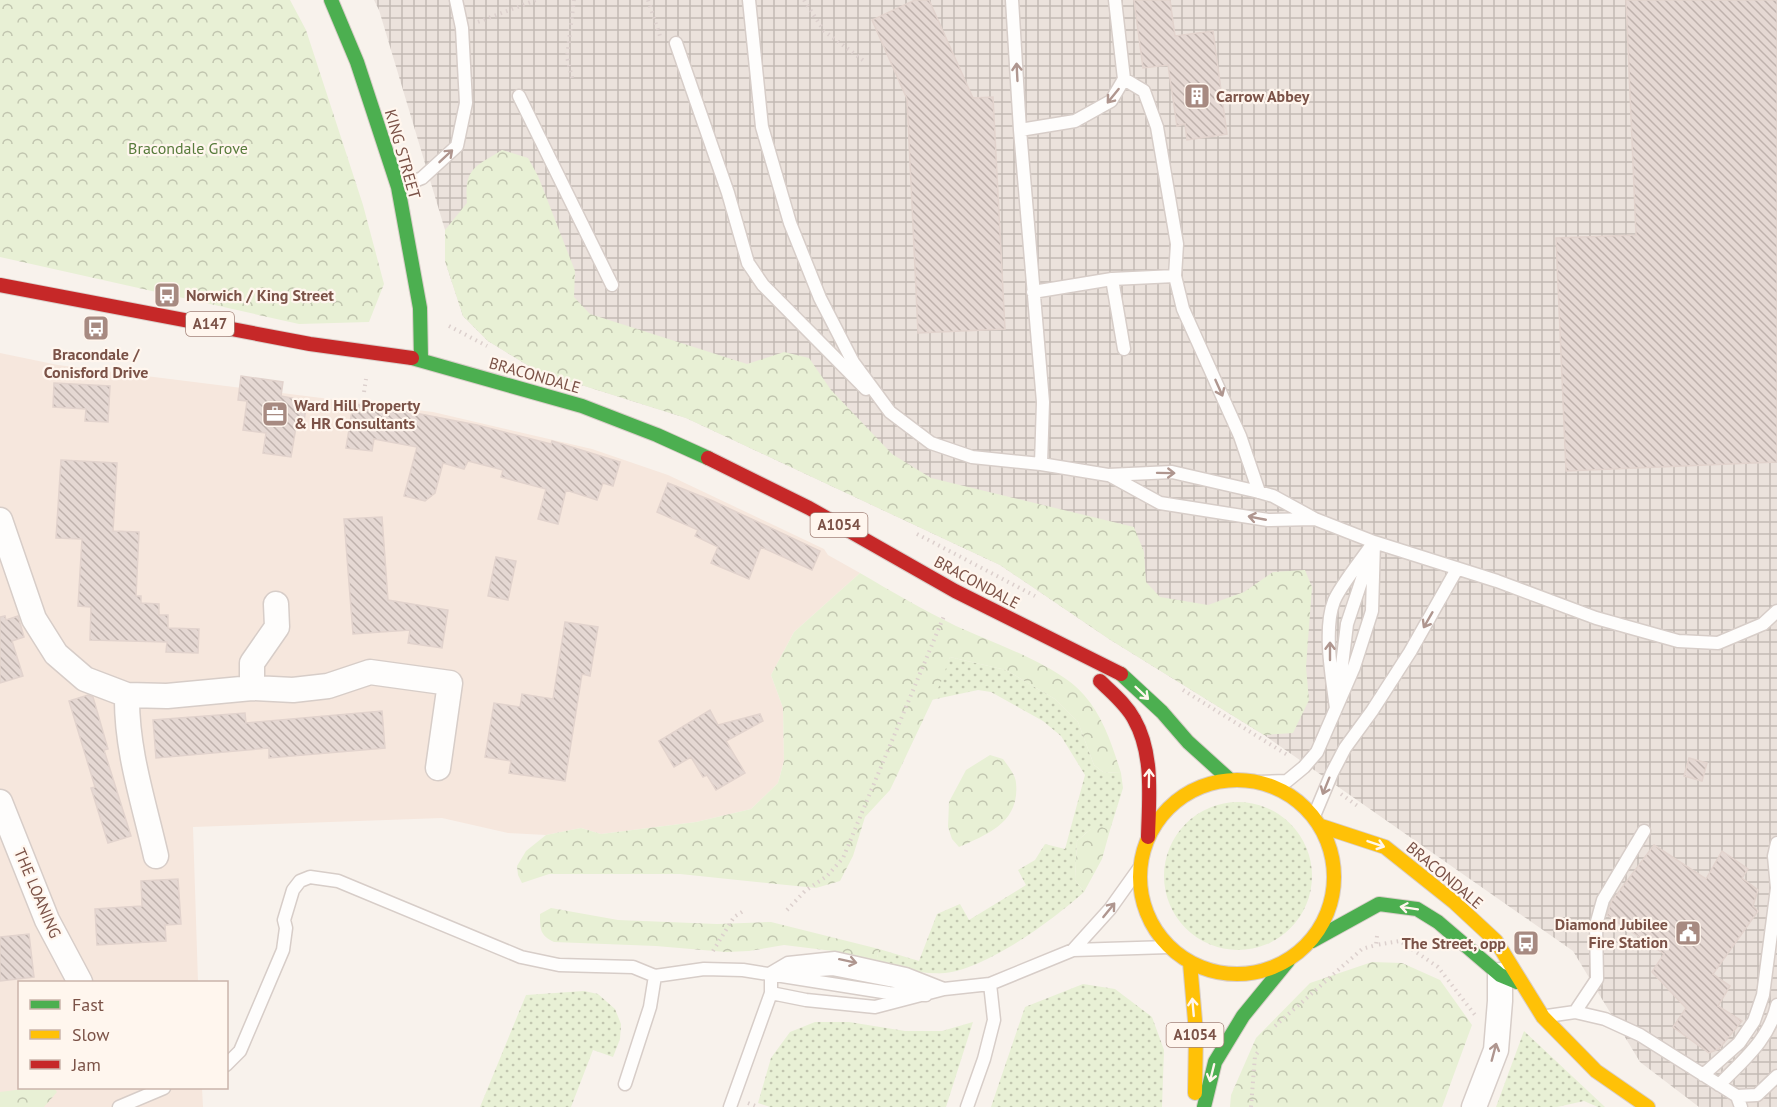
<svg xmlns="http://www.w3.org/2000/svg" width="1777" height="1107" font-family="'PT Sans',sans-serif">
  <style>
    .residential { fill: #f6e7dd }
    .industrial { fill: url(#industrial-grid) }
    .grass { fill: url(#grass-dots) }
    .forest { fill: url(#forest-crowns) }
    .building { fill: url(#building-back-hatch); stroke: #e2d3cd; stroke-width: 1.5 }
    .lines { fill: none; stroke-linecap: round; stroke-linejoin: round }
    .lane-casing { stroke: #d7cdc8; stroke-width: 15 }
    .street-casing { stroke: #d7cdc8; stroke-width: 27 }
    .fast-casing { stroke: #d9cec9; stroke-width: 16 }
    .slow-casing { stroke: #d9cec9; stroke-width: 16 }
    .jam-casing { stroke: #d9cec9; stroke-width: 16 }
    .path { stroke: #dcd0cd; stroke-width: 4; stroke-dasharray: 1.5 4.5; stroke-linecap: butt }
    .lane { stroke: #fefdfc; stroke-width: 12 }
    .street { stroke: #fefdfc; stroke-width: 24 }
    .fast { stroke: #4caf50; stroke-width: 14 }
    .slow { stroke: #ffc107; stroke-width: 14 }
    .jam { stroke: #c62828; stroke-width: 14 }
    .oneway { stroke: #af968f }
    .oneway2 { stroke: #fff6ee }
    .labels { text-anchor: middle; stroke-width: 4.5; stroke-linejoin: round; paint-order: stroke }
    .shield { fill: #fff6ee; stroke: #a38379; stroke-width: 1.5 }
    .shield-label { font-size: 15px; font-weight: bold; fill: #7b5247 }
    .poi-label { font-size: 16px; font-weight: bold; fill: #7b5247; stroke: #fff6ee; text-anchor: start }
    .park-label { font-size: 16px; fill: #587c3c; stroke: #fff6ee }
    .street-label { font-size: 16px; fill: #7b5247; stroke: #fff6ee }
  </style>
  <defs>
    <pattern id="industrial-grid" width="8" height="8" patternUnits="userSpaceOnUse" patternTransform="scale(1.5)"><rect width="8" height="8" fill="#ebe2dc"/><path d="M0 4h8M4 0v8" fill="none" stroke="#c3bab4"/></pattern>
    <pattern id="grass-dots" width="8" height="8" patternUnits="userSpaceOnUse" patternTransform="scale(1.5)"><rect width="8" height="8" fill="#e8f0d5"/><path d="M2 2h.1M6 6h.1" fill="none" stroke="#c1c5af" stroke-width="1.8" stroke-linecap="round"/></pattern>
    <pattern id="forest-crowns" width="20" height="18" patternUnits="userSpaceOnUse" patternTransform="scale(1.5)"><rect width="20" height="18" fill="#e8f0d5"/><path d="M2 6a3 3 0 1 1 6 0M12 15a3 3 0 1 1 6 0" fill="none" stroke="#c1c5af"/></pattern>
    <pattern id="building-back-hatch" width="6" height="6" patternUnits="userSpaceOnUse" patternTransform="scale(1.5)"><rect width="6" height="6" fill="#e5d8d3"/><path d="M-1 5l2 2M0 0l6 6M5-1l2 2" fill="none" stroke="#bfb2ad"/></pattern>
  </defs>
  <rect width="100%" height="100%" fill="#f8f2ec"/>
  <path class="residential" d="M0,353L58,365L433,412L592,449L668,475L824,549L828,555L860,573L794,632L771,675L783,708L784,761L778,783L751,809L696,822L601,834L581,828L546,835L508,833L442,818L193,827L198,982H20V1088H202L203,1107H0Z"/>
  <path class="industrial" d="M374,0H1777V1107H1699L1640,1062L1573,951L1264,735L1109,639L1000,565L686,418L537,371L488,341L463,316L445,261V230L379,10Z"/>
  <path class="grass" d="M950,657L1006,670L1055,699L1078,722L1094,765L1103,772L1121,773L1123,788L1110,830C1092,824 1090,830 1077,841L1075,880L1084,892C1052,921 987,968 945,973C922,975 898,968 876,963L879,949L919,961L937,914L960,904L969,920L1026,885L1018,870L1035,860L1045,844L1065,849L1085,775L1061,736L1043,721L991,692L978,690L931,700Z
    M1164 876a74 74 0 1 1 148 0a74 74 0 1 1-148 0Z
    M1083,984L1115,989L1152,1017L1164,1050L1162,1107H991L1025,1007Z
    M584,991L598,994L615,1009L621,1024L620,1039L613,1057L593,1050L571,1107H480L526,995Z
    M815,1022H849L905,1031H942L973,1022L946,1107H770L758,1103L771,1058L790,1032Z
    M1524,1031L1605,1107H1598L1584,1101L1557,1107H1496Z"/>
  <path class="forest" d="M0,0H290L306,30L363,205L384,284L369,322L299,324L0,257Z
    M502,150L528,158L538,176L575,271L574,297L590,314L747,364L784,352L809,358L831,390L892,454L931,478L1134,527L1144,552L1146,582L1160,597L1208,605L1244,592L1273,572L1305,570L1312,587L1306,667L1309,700L1293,733L1264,735L1109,639L1000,565L686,418L537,371L488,341L463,316L445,261V230L467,203C464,168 475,167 502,150Z
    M860,573C891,591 923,610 956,626C991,642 1060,666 1084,695C1104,718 1112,745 1121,773L1103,772L1094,765L1078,722L1055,699L1006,670L950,657L941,682L890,790L865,817L853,856L840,881L816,888L680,874H549L522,883L518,875L517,866L526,851L546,835L581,828L601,834L696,822L751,809L778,783L784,761L783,708L771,675L794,632Z
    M990,755L1003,759C1007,765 1016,775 1016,783C1020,822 988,834 959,847L952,839L948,827L949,802L966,770Z
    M1099,826L1110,830L1102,859L1084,892L1075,880L1077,841L1091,829Z
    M551,908L618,920L717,924L771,922L879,949L876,963L833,951L784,945L749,951L726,952L656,946L554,942C540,935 540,930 540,914Z
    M1372,962L1402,963L1440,980L1472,1025L1442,1107H1230L1231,1095L1256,1038L1310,983Z
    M31,1088H54L57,1092L44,1107H0V1092Z"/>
  <path class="building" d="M915,0H929L973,98L993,97L1005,329L918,333L907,99L872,20Z
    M1134,0H1170L1175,36L1213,31L1227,134L1187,140L1185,124L1177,126L1168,65L1143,68Z
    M1626,0H1777V462L1566,471L1556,238L1636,235Z
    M241,376L283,382L281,396L307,401L303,428L296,427L291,457L263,453L266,433L243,430L247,401L238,400Z
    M54,383L110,386L108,422L85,421L86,409L53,407Z
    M353,404L410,412L477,425L551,444L552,441L620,462L613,486L603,483L597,500L566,490L558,524L538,519L546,489L501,477L503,470L468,461L464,469L443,463L435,493L425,501L404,496L417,447L374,439L372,451L346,448Z
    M61,460L117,463L113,531L139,532L136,596H141V603L159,604V615H168V628L199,629L198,653L166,652L167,642L90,640L91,607L78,606L82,539L56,538Z
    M668,483L713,501L820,551L812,570L761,547L749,579L711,563L718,547L695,536L698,530L657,512Z
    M382,517L388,600L448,610L442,648L408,643L410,630L353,634L344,519Z
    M496,557L516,561L508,600L488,596Z
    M5,616L6,620L18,616L24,637L12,641L23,676L0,683V617Z
    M565,622L598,627L590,676L582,674L565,781L509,773L511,761L485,757L494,703L520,707L522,694L553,699Z
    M88,695L93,697L108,749L104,750L131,836L108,843L91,788L95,787L69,701Z
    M710,710L718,725L760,714L763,721L726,741L745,773L716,790L707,775L703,777L691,757L674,767L659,741Z
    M382,711L385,748L269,758V748L156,758L153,720L245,713L246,723Z
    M1689,758L1707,763L1702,781L1684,776Z
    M1654,845L1706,879L1722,851L1748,869L1742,878L1758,890L1753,906L1758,911L1713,974L1730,986L1718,1006L1742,1021L1719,1049L1709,1053L1673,1027L1686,1008L1652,972L1664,954L1607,915L1611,902Z
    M178,879L181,924L165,925L166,941L97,945L95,909L142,906L141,881Z
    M29,934L34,977L0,981V937Z"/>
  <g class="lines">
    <defs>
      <path id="lane" d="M749,0L762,127L790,223L820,298L853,362L890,412L931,443L972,457L1041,464L1108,475L1172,472L1259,492L1273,496L1315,519L1374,542L1497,581L1596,618L1678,641L1718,643L1763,624L1777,611
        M1012,0L1020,130L1043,402L1041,464
        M676,43L728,193L748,263L763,285L866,389
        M1124,79L1144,91L1157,127L1177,244L1175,276
        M519,96L612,285
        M1020,130L1075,121L1111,101L1124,79L1115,0
        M399,187L422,178L457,146L466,103L462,28L456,0
        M1112,279L1175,276L1183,309L1240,436L1259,492
        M1033,292L1112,279L1124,349
        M1109,475L1160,503L1268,520L1314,519
        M1339,690L1347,624L1370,555
        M1336,708C1332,678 1323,629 1334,601C1340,586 1363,558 1373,543
        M1259,782L1287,781L1304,767L1317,752L1354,667L1372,611L1374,542
        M1314,816L1332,773L1345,748L1372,711L1410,652L1457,569
        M1073,950L1110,909L1140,867
        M790,972L833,969L900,982L922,993
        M771,973L788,963L835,958L906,974L944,989
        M771,993L806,1000L875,1007L944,989L990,984L1073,950L1169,947
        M1575,1012L1597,979L1596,925L1603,900L1644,831
        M1547,1016L1575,1012L1605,1019L1640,1035L1737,1096L1741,1107
        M226,1065L240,1051L283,950L286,928L284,920L293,890L300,881L310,877L338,881L521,957L559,965L633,967L655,976L704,969L743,970L889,993L926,995
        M1703,1075L1739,1043L1754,1021L1763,995L1777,888L1774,856L1777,843
        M625,1084L650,1007L655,976
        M1719,1085C1743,1060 1769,1040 1777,1005
        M1737,1096L1757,1095L1777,1076
        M119,1107L164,1088
        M730,1107L771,993V973
        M967,1107L984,1059L994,1020L990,984"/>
      <path id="street" d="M0,520L34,619L56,654L85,679L127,695L167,696L252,688L293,690L328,686L370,672L450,683L438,768
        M252,688V663L277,627L276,604
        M127,695C126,750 144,803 156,856
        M0,802L47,920L80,982
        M1474,1107L1496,1050L1500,1001V975"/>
      <path id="fast" d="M331,0L357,62L398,187L420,308L421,359
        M412,358L582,406L657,435L708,458
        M1121,674L1162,712L1188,742L1230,780
        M1312,941L1379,904L1417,909L1438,922L1500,975L1517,982
        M1204,1107L1215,1062L1243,1016L1288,961"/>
      <path id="slow" d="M1140 877a97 97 0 1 1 194 0a97 97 0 1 1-194 0Z
        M1321,826L1385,847L1454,902L1496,941L1543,1017L1596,1071L1648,1107
        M1190,963L1196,1032L1195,1093"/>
      <path id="jam" d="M0,285L310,344L412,358
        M708,458L809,508L955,591L1121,674
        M1100,681C1112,693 1126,704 1134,719C1154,754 1149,798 1148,837"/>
    </defs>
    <use href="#lane" class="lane-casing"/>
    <use href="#street" class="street-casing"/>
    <use href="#fast" class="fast-casing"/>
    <use href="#slow" class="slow-casing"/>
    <use href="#jam" class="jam-casing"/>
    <path class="path" d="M648,0L660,36
      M804,0L824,31L864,61
      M478,22L536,0
      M572,78L567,57L574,0
      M449,326L487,346
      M364,392L366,379
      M917,534L1035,596
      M1183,690L1289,756
      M1341,794L1359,807
      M787,910L805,891L827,876L843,858L944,616
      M1377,936L1376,945L1400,941L1438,967L1475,1015
      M713,951L734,917L745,910
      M1275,1026L1362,949L1376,945
      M748,1103L758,1107
      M1251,1107L1255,1056L1258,1052"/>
    <use href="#lane" class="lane"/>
    <use href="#street" class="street"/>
    <use href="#fast" class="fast"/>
    <use href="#slow" class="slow"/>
    <use href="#jam" class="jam"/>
  </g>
  <defs><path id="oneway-shaft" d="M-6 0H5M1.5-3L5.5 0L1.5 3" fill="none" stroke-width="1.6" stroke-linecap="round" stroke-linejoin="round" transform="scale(1.5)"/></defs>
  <g class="oneway">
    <use href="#oneway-shaft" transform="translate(1017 72) rotate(-93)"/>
    <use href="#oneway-shaft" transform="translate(1113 96) rotate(129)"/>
    <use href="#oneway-shaft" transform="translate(446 156) rotate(-43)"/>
    <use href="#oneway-shaft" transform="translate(1219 388) rotate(66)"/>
    <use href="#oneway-shaft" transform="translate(1166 473) rotate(1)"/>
    <use href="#oneway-shaft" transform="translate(1257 518) rotate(-169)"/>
    <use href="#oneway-shaft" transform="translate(1428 620) rotate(120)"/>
    <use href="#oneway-shaft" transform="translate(1330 651) rotate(-90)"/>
    <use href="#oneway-shaft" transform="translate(1326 786) rotate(112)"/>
    <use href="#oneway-shaft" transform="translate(1109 910) rotate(-51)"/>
    <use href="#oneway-shaft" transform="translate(848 961) rotate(12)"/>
    <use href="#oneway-shaft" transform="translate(1494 1052) rotate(-75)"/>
  </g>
  <g class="oneway2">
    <use href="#oneway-shaft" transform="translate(1142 693) rotate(44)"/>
    <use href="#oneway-shaft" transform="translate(1149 778) rotate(-89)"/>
    <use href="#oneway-shaft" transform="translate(1376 844) rotate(19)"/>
    <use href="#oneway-shaft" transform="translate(1409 908) rotate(-171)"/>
    <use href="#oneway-shaft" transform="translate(1193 1007) rotate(-95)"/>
    <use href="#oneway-shaft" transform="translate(1212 1073) rotate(104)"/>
  </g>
  <defs>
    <symbol id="building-square" viewBox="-11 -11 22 22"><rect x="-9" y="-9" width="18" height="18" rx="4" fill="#a78a81" stroke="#fff6ee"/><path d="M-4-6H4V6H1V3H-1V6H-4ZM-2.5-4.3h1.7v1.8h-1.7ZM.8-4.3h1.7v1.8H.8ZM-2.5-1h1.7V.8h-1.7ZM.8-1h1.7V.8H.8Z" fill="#fff"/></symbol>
    <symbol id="bus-square" viewBox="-11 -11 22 22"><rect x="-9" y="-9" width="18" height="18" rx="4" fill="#a78a81" stroke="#fff6ee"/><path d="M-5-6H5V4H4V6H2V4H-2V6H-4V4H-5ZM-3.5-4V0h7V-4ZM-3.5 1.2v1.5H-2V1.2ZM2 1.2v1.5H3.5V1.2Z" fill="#fff"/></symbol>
    <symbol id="office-square" viewBox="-11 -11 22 22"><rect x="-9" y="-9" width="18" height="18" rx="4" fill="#a78a81" stroke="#fff6ee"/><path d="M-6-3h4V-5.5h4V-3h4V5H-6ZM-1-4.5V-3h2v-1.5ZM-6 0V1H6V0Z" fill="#fff"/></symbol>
    <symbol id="civic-square" viewBox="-11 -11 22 22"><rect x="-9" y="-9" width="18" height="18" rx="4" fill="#a78a81" stroke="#fff6ee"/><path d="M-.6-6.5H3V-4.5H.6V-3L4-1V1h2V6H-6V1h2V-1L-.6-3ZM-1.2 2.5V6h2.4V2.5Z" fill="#fff"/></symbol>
  </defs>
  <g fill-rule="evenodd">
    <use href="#building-square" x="1182" y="81" width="30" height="30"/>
    <use href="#bus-square" x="152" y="280" width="30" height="30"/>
    <use href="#bus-square" x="81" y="313" width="30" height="30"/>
    <use href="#office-square" x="260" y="399" width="30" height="30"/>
    <use href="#civic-square" x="1673" y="918" width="30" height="30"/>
    <use href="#bus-square" x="1511" y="928" width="30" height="30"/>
  </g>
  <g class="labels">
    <g class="shield">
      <rect x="186" y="312" width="48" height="24" rx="4.5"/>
      <rect x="810.5" y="513" width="57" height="24" rx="4.5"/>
      <rect x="1166.5" y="1023" width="57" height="24" rx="4.5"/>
    </g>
    <g class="shield-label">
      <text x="210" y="329">A147</text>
      <text x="839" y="530">A1054</text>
      <text x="1195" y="1040">A1054</text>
    </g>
    <g class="poi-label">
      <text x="1216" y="102">Carrow Abbey</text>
      <text x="186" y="301">Norwich / King Street</text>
      <text x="96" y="360" text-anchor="middle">Bracondale /<tspan x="96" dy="18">Conisford Drive</tspan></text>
      <text x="294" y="411">Ward Hill Property<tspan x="294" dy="18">&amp; HR Consultants</tspan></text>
      <text x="1668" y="930" text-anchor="end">Diamond Jubilee<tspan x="1668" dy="18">Fire Station</tspan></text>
      <text x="1506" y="949" text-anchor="end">The Street, opp</text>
    </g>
    <g class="park-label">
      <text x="188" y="154">Bracondale Grove</text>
    </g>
    <g class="street-label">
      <text transform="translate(403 154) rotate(74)" y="6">KING STREET</text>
      <text transform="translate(535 375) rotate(16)" y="6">BRACONDALE</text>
      <text transform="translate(977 582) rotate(28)" y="6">BRACONDALE</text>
      <text transform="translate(1445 875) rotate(40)" y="6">BRACONDALE</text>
      <text transform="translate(38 893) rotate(67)" y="6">THE LOANING</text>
    </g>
  </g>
  <rect x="18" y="981" width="210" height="108" fill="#fff6ee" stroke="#cab4ab" stroke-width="1.5"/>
  <rect x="30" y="1000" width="30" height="9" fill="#4caf50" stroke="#cab4ab" stroke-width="1.5"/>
  <text x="72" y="1011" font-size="18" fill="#7b5247">Fast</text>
  <rect x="30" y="1030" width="30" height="9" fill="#ffc107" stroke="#cab4ab" stroke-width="1.5"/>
  <text x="72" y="1041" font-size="18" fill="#7b5247">Slow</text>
  <rect x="30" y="1060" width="30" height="9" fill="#c62828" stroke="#cab4ab" stroke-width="1.5"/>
  <text x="72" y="1071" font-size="18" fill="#7b5247">Jam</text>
</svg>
